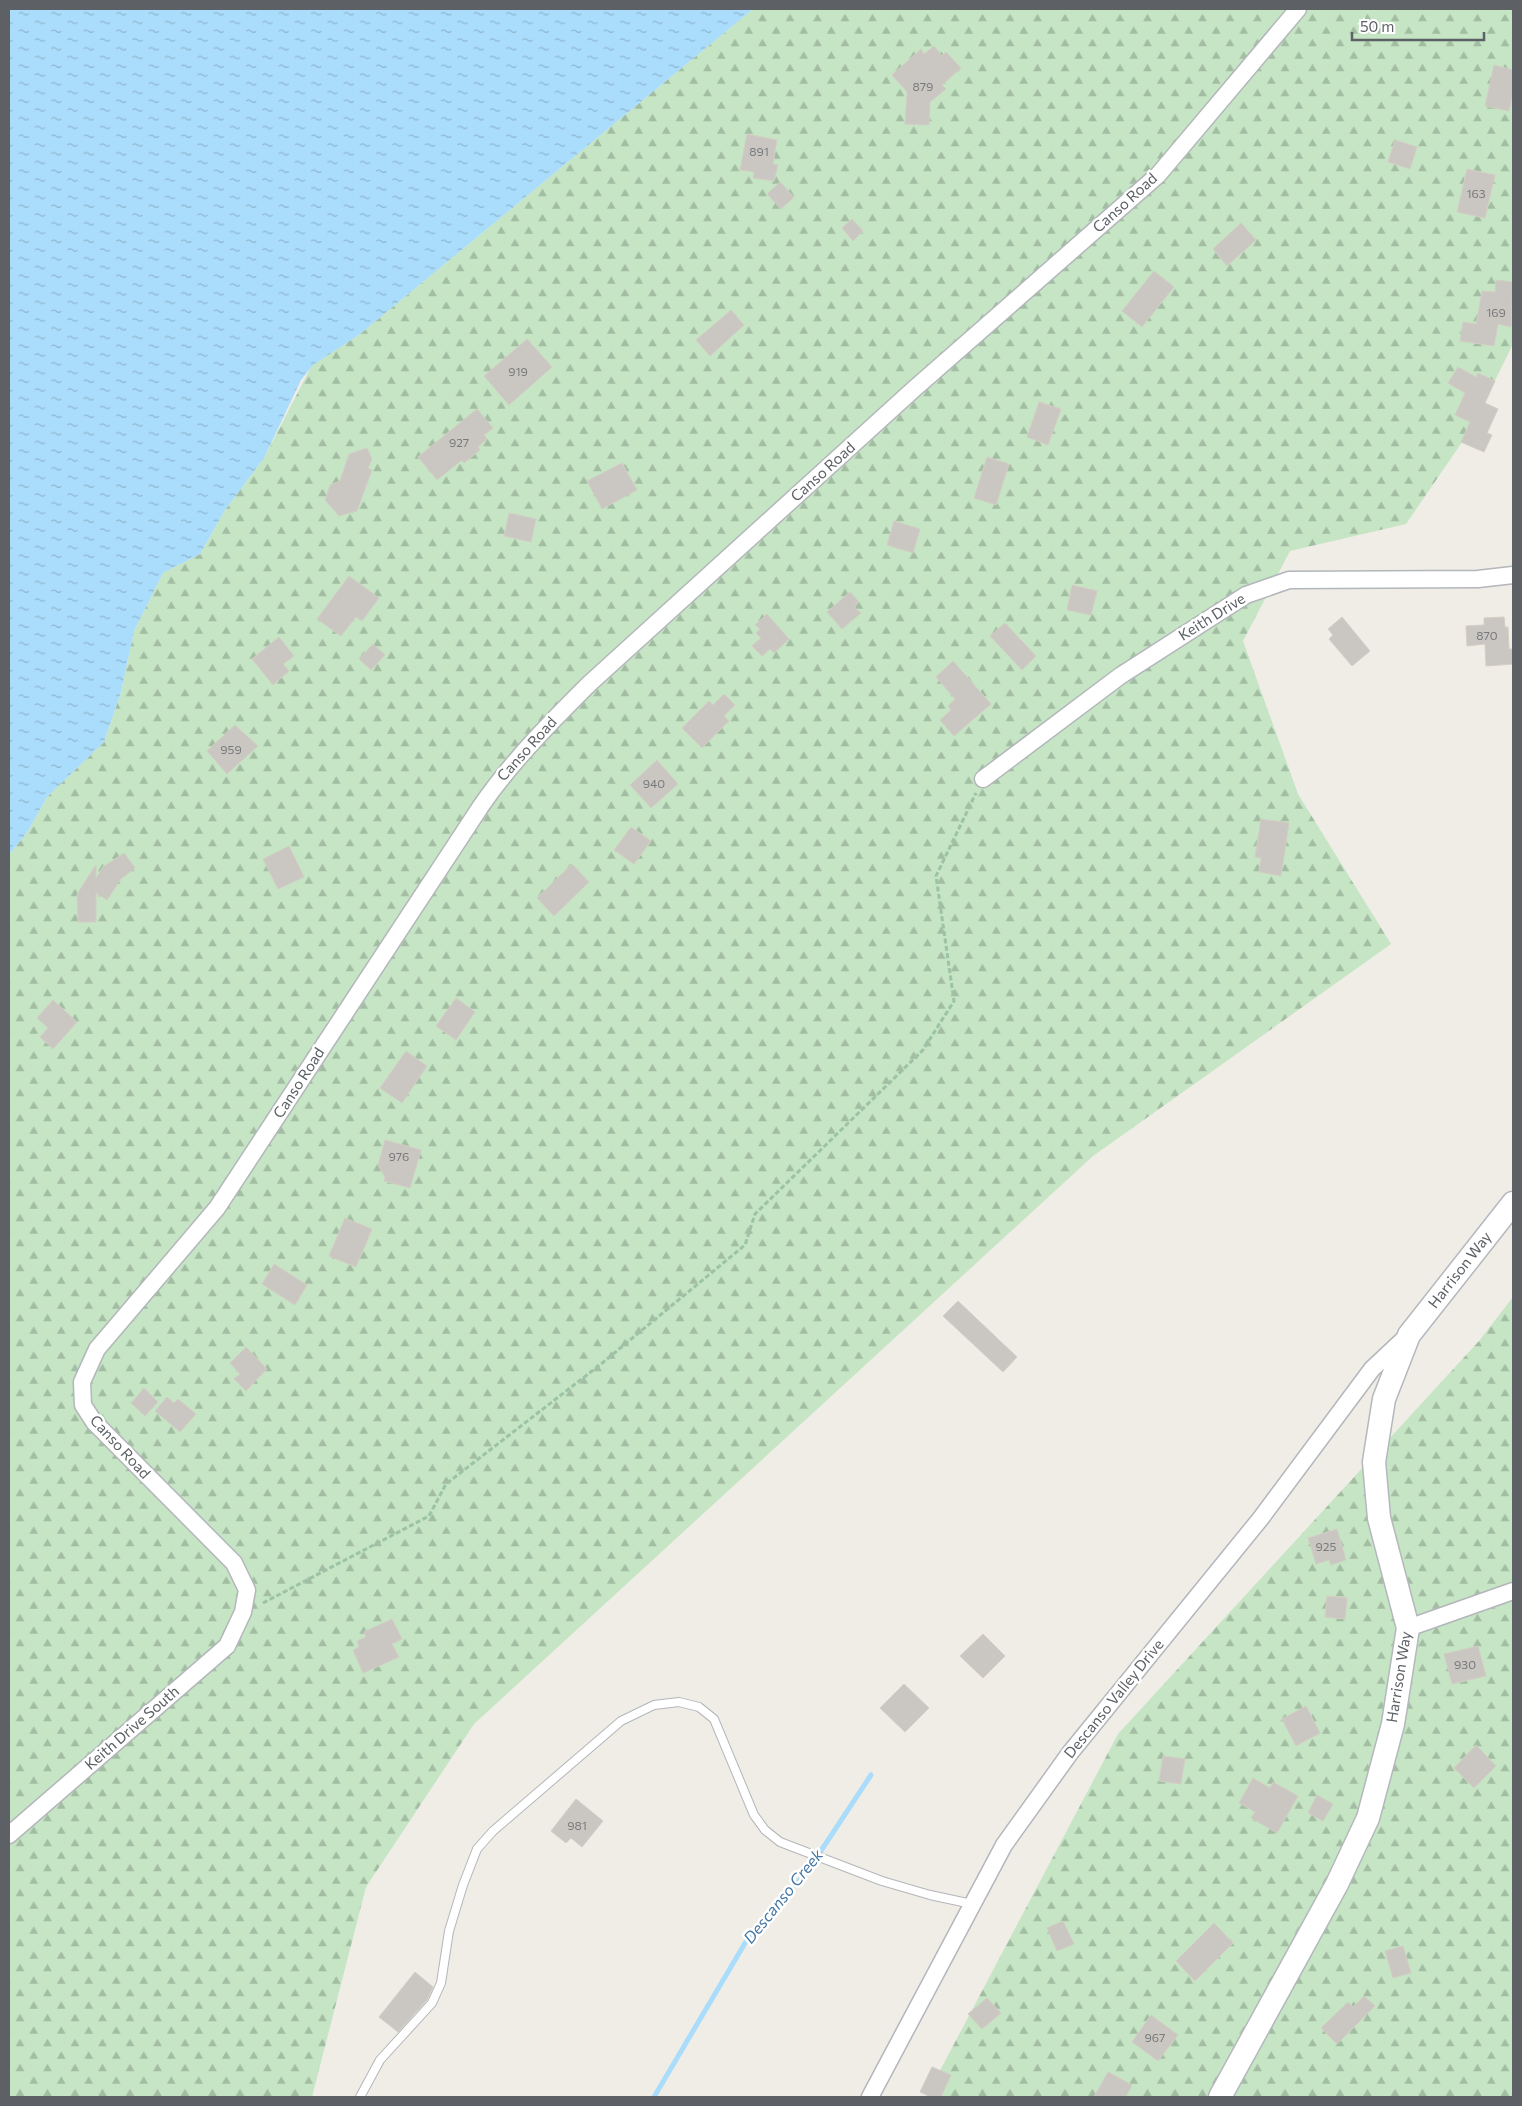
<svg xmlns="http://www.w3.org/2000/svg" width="1522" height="2106" font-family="Commissioner,sans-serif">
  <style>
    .forest { fill: url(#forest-firs) }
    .water { fill: url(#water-ripples) }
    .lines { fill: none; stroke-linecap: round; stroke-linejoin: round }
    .stream { stroke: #aadcfb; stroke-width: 5 }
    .building { fill: #cac7c2; stroke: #d4cec4 }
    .lane-casing { stroke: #b3b6ba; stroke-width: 10 }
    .street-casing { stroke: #b3b6ba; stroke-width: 19 }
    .secondary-casing { stroke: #b4b8bc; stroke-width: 25 }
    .path { stroke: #9cc3a6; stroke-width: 3; stroke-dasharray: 5 2.5; stroke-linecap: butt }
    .lane { stroke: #fff; stroke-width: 8 }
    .street { stroke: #fff; stroke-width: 16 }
    .secondary { stroke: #fff; stroke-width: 22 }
    .labels { text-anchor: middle; stroke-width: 5; stroke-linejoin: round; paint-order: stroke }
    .number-label { font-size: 12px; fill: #787a7c }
    .street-label { font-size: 15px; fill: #5d6165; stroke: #fff }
    .water-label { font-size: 16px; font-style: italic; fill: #4477a4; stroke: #fff }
  </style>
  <defs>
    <pattern id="forest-firs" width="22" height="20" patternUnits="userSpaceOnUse" patternTransform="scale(1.25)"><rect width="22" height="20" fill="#c5e5c4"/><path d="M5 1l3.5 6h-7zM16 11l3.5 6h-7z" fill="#a3bda3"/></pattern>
    <pattern id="water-ripples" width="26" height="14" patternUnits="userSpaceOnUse" patternTransform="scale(1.25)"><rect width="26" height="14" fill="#aadcfb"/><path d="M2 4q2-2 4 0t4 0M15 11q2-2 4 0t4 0" fill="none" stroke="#8eb6cf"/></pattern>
  </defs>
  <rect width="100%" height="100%" fill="#efede6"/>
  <path class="forest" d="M753,9H1513V344L1471,429L1406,524L1290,551L1243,641L1298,794L1391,944L1093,1156L474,1724L366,1887L312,2097H9V855L28,831L47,797L104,742L121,692L134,631L163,573L200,554L225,510L264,458L312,365L360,334Z
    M1513,1297V2097H926L1118,1734L1479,1341Z"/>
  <path class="water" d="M9,9H753L360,334L313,365L301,380L264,458L225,510L200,554L163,573L134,631L121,692L104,742L47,797L28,831L9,855Z"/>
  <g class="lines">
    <path class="stream" d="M654,2097L751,1933L807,1872L871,1775"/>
  </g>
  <path class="building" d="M934,46L942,56L946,52L961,68L942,85L946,89L930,102L929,125L905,124L907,92L892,75L921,49L924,54Z
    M1494,65L1513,70V93L1509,111L1485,106Z
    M747,134L777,140L773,164L778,165L774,181L753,178L754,172L740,170Z
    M1395,140L1417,147L1410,169L1388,162Z
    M1467,169L1495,175L1485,218L1457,212Z
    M780,182L794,197L781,209L767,194Z
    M852,219L863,231L853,241L842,228Z
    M1241,223L1256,240L1227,266L1213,249Z
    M1154,271L1174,287L1142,327L1122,311Z
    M1496,280L1513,282L1511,327L1498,324L1494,346L1460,341L1463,322L1476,324L1482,291L1495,292Z
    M731,310L744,325L710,356L696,340Z
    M527,339L552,367L509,405L484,376Z
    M1458,367L1476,377L1478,373L1495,381L1485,403L1498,409L1487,433L1492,435L1484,452L1461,442L1470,422L1455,415L1465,393L1448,383Z
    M1039,402L1061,409L1048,445L1027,437Z
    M477,409L493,428L484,435L487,439L478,447L480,450L464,463L462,460L437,480L418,457Z
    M367,448L372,459L368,468L372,470L357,511L339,516L325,500L330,485L340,481L349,454Z
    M987,457L1009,464L996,505L974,498Z
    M622,463L637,490L602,509L587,481Z
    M509,513L536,519L531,542L504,536Z
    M894,521L920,529L913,553L887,545Z
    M349,576L379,598L362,621L356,617L341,636L317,619Z
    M1072,585L1097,591L1091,615L1067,610Z
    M850,592L859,602L854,607L861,613L842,629L827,612Z
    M767,614L789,639L774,653L770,649L762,656L752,646L761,638L756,633L760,629L755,625Z
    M1342,617L1370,651L1352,666L1329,639L1333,635L1328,629Z
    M1504,617L1505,627H1508L1509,649H1513V664L1486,666L1485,644L1467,646L1466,626L1484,625V618Z
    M1005,623L1036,656L1022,670L990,636Z
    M279,637L294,656L283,664L289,671L273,685L252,659Z
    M373,644L385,655L371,670L359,659Z
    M953,661L991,704L954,736L940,720L951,710L948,706L955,699L936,677Z
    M724,694L735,705L724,716L729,721L702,748L682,728L709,701L713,705Z
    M235,725L258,746L227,774L207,751Z
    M657,760L678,784L651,808L630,785Z
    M1261,819L1289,823L1281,876L1259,872L1261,858L1255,857Z
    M631,827L651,841L634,864L614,850Z
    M289,846L304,877L278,889L263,859Z
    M124,853L135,868L121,879L107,900L96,893V922H78L77,894L96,865V878L103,867Z
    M572,864L589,882L554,916L537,898Z
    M456,998L475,1012L456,1040L436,1026Z
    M53,1000L77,1022L53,1049L40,1037L48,1028L37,1018Z
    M406,1051L427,1066L402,1103L380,1088Z
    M385,1140L421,1150L410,1188L384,1181L385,1177L378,1165Z
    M345,1218L372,1229L356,1267L329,1256Z
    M274,1264L307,1285L295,1305L262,1284Z
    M958,1301L1017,1357L1003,1372L943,1316Z
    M246,1347L267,1369L246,1391L234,1379L240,1374L230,1363Z
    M144,1388L158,1402L145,1416L131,1403Z
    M167,1397L174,1403L178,1399L196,1414L180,1432L155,1411Z
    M1337,1529L1346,1560L1331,1565L1329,1560L1316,1564L1308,1538Z
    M1327,1596L1347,1598L1345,1619L1325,1617Z
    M392,1619L402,1639L392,1644L399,1657L363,1673L353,1650L359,1647L357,1641L366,1637L364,1632Z
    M983,1634L1005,1656L983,1678L960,1656Z
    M1478,1646L1486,1676L1452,1684L1444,1654Z
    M904,1684L929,1708L905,1732L880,1708Z
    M1306,1706L1320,1733L1296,1746L1282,1719Z
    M1476,1745L1496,1766L1474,1788L1454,1768Z
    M1163,1756L1185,1759L1181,1784L1159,1781Z
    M1253,1778L1270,1788L1273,1782L1298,1796L1277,1833L1251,1818L1255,1812L1239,1803Z
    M1317,1795L1333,1804L1323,1821L1308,1813Z
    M576,1799L603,1821L582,1847L571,1838L566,1843L551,1831Z
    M1063,1921L1074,1944L1057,1951L1047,1928Z
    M1214,1923L1233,1943L1195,1981L1176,1961Z
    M1403,1946L1411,1973L1393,1978L1385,1951Z
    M415,1972L433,1987L427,2000L398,2032L379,2017Z
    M1364,1996L1375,2006L1337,2044L1321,2028L1348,2002L1353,2007Z
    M987,1998L1001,2013L982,2029L968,2014Z
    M1151,2015L1178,2035L1158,2061L1132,2042Z
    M932,2067L951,2075L941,2097H931L920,2092Z
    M1108,2072L1132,2085L1126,2097H1094Z"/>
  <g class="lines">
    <defs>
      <path id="lane" d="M360,2097L380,2060L432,2003L441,1983L449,1931L463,1885L477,1849L493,1831L621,1721L654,1705L679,1702L699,1707L714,1719L754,1815L765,1830L780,1842L882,1881L930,1895L972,1904"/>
      <path id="street" d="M983,779L1120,676L1246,595L1289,580L1478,579L1513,575
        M1408,1628L1513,1591
        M9,1835L227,1646L243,1612L247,1590L234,1563L94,1422L83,1405L82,1382L97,1349L217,1208L481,806C512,761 550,723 589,684L914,389L1158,175L1298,9
        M870,2097L1004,1845L1070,1753L1261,1518L1372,1369L1405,1338"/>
      <path id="secondary" d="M1220,2097L1337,1884L1368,1818L1393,1724L1408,1628L1379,1518L1374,1462L1384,1399L1409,1335L1513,1203"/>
    </defs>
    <use href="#lane" class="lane-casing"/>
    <use href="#street" class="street-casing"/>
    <use href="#secondary" class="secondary-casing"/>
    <path class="path" d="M263,1603L429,1516L446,1484L601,1364L745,1245L755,1214L923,1050L954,1001L936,876L976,793"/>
    <use href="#lane" class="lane"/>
    <use href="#street" class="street"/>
    <use href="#secondary" class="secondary"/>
  </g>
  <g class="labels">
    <g class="number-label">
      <text x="923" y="91">879</text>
      <text x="759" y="156">891</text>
      <text x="1476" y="198">163</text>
      <text x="1496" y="317">169</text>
      <text x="518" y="376">919</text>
      <text x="459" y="447">927</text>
      <text x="1487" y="640">870</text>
      <text x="231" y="754">959</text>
      <text x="654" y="788">940</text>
      <text x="399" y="1161">976</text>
      <text x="1326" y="1551">925</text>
      <text x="1465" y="1669">930</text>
      <text x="577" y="1830">981</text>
      <text x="1155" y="2042">967</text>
    </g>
    <g class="street-label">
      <text transform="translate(1125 203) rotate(-42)" y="5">Canso Road</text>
      <text transform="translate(823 472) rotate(-42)" y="5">Canso Road</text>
      <text transform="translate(1212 617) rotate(-32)" y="5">Keith Drive</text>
      <text transform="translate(527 749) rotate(-48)" y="5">Canso Road</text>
      <text transform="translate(299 1083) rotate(-57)" y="5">Canso Road</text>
      <text transform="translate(1460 1270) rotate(-52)" y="5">Harrison Way</text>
      <text transform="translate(120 1447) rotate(47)" y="5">Canso Road</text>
      <text transform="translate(1399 1677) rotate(-81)" y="5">Harrison Way</text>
      <text transform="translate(1114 1699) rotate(-51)" y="5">Descanso Valley Drive</text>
      <text transform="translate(132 1728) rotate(-41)" y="5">Keith Drive South</text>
    </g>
    <g class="water-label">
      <text transform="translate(783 1896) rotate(-51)" y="6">Descanso Creek</text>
    </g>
  </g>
  <rect width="1522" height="2106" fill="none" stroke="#5d6165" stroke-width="20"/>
  <path d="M1352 32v8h132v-8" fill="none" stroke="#5d6165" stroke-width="2.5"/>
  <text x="1360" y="32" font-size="15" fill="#5d6165" stroke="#ffffff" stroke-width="4" paint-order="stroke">50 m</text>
</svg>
